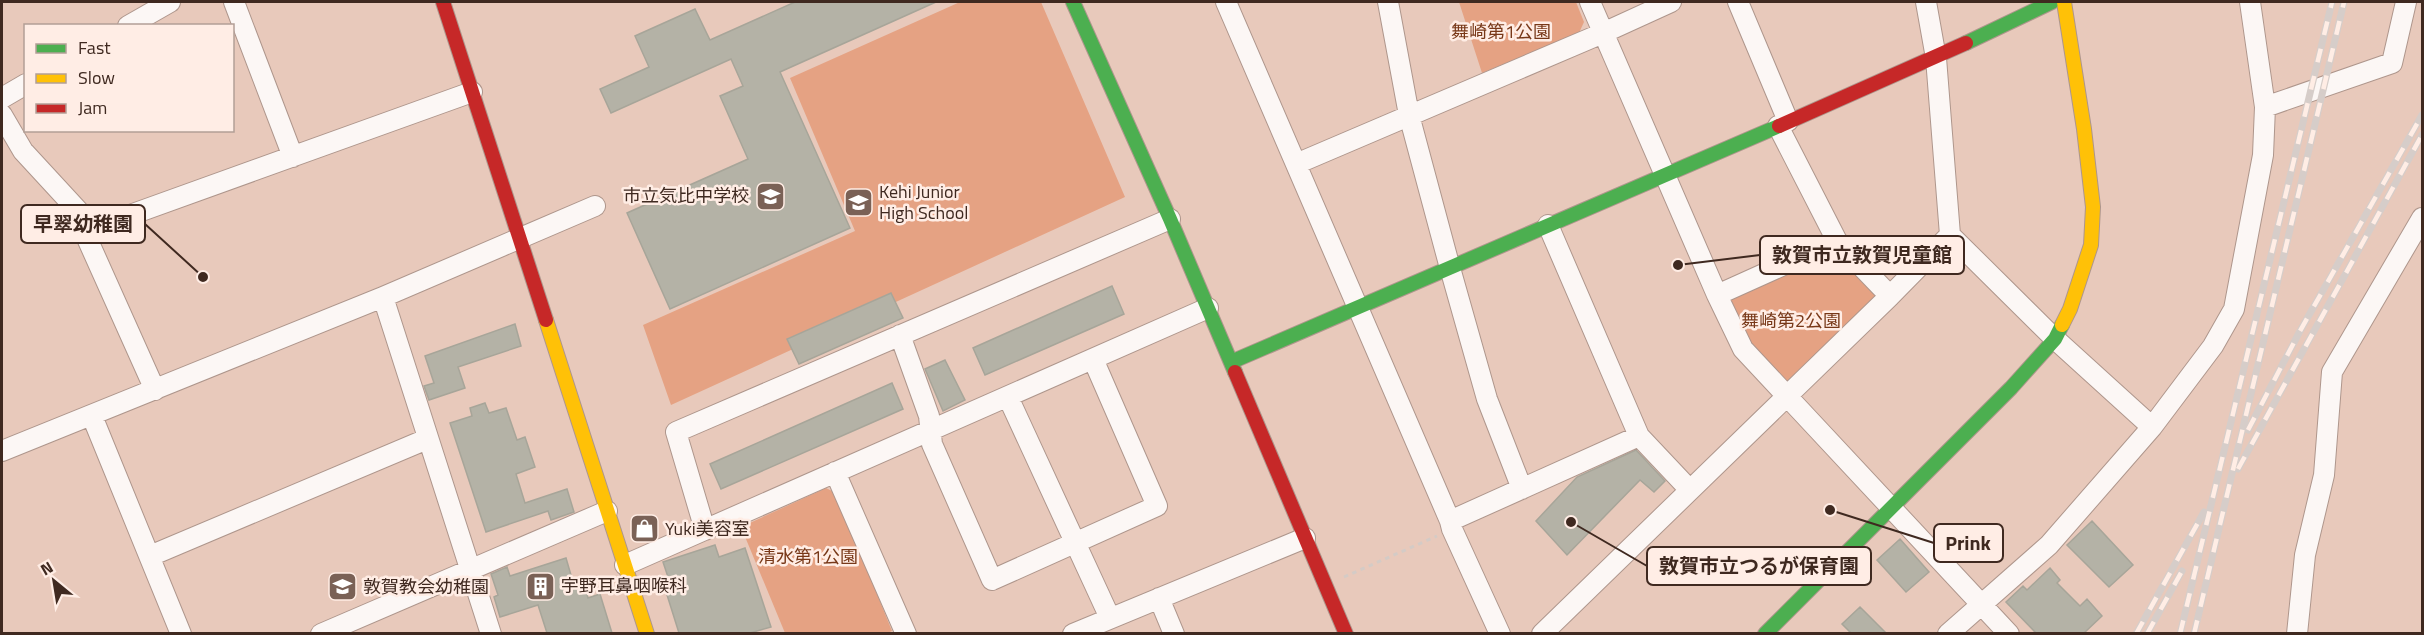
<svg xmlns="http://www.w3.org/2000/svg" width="2424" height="635" font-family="'Titillium Web','Noto Sans JP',sans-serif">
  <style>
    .green { fill: #e5a283 }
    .building { fill: #b4b2a6; stroke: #a7a599; stroke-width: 1.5 }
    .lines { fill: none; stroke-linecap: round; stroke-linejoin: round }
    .street-casing { stroke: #ae968c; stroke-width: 22 }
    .fast-casing { stroke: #ae968c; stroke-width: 16 }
    .slow-casing { stroke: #ae968c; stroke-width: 16 }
    .jam-casing { stroke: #ae968c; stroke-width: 16 }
    .path { stroke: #d4cbc6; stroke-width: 3; stroke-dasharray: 4.5 4.5; stroke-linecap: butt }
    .street { stroke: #fcf7f5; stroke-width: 20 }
    .fast { stroke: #4caf50; stroke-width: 14 }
    .slow { stroke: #ffc107; stroke-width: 14 }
    .jam { stroke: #c62828; stroke-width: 14 }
    .rail-casing { stroke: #d6cdc9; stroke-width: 7 }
    .rail { stroke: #ffede5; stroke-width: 4.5; stroke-dasharray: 14; stroke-linecap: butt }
    .labels { text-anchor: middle; stroke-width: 5; stroke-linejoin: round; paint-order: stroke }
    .park-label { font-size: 18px; fill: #783818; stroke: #ffede5 }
    .poi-label { font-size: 18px; fill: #3f2920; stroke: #ffede5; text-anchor: start }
    .leader { fill: none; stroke: #3f2920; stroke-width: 2 }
    .callout-dot { fill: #3f2920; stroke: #ffede5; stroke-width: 2 }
    .callout { fill: #ffede5; stroke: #3f2920; stroke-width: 2 }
    .callout-label { font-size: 20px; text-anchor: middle; font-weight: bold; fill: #3f2920 }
  </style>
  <rect width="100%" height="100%" fill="#e8c9bb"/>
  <path class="green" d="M960,2H1041L1125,197L671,405L643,325L855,231L790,78Z
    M1459,2H1576L1584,22L1579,33L1482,73Z
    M1832,251L1839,254L1878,294L1786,384L1750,346L1730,302L1734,296Z
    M826,488L836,493L892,631L885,634L785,633L741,527Z"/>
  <path class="building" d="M795,2H936L780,72L850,228L670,309L627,213L748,159L720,96L743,86L731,59L611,113L600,89L649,67L635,36L695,9L710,40Z
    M1112,286L1124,314L985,375L973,348Z
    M891,293L903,318L799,364L787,339Z
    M515,324L521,346L458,367L465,388L429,400L424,386L434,383L425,356Z
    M945,360L965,400L943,411L925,369Z
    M892,383L903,409L721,489L710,464Z
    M485,403L489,413L506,408L517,440L525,437L535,467L516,474L525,503L567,489L574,512L551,520L548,511L486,532L450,423L472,416L470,408Z
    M1636,450L1665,481L1654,492L1640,480L1567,555L1536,521L1577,477Z
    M2092,521L2133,565L2109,587L2067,545Z
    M1900,539L1929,572L1906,592L1877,560Z
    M715,545L719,557L745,548L771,627L750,633H679L662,579L668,577L663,562Z
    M566,558L573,582L583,579L588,598L600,594L612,633H547L538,605L500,617L494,597L498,595L491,574L507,567L510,576Z
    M2050,568L2060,580L2057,583L2080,606L2087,599L2102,616L2084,633H2036L2006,602L2023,586L2027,590Z
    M1860,607L1886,633H1851L1842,624Z"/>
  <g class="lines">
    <defs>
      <path id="street" d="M234,2L293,157
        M1226,2L1450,521L1452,529L1500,634
        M1388,2L1409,115L1450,268L1487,399L1522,489
        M1590,2L1717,295L1743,349L2009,634
        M1738,2L1788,121
        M1926,2L1936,58L1950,235L2055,339L2152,427
        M128,26L170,2
        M2,98L26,84
        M2265,107L2392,63L2406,2
        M2,115L23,151L94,228
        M1778,126L1837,241L1890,296
        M1296,164L1603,33L1671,2
        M1548,225L1639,436L1689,489
        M1717,295L1837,241
        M383,297L491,634
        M900,335L929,416L932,444L992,580L1157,506L1093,359
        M155,390L86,236L94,228L472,92
        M1008,397L1110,618
        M92,416L181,634
        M2,451L383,297L595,206
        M835,472L906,634
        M1450,521L1639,436
        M705,530L676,432L1170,219
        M150,556L427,439
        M625,565L1208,308
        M1159,598L1174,634
        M321,634L607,511
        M1073,634L1305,538
        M1542,634L1890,296L1950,235
        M1948,634L2049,545L2152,427L2213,346L2234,309L2263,155L2265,107L2250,2
        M2297,634L2305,555L2324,475L2332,372L2422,218"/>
      <path id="fast" d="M1073,2L1170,219L1235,372
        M1966,43L2052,2
        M1231,362L1779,126
        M1765,634L2011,388L2055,339L2062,325"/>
      <path id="slow" d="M546,320L647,634
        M2062,325L2070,309L2091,245L2093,207L2084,129L2064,2"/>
      <path id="jam" d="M443,2L546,320
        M1779,126L1966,43
        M1235,372L1346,634"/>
    </defs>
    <use href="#street" class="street-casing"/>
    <use href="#fast" class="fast-casing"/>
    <use href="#slow" class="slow-casing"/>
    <use href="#jam" class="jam-casing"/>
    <path class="path" d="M1344,577L1437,536"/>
    <use href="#street" class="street"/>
    <use href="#fast" class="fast"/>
    <use href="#slow" class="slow"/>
    <use href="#jam" class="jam"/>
    <defs>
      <path id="rail" d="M2248,430L2300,331L2422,115
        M2238,469L2422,135
        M2136,634L2204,512
        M2147,634L2182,571
        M2180,634L2332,2
        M2194,634L2344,2"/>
    </defs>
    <use href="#rail" class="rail-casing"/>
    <use href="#rail" class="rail"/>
  </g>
  <defs>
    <symbol id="school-square" viewBox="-11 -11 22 22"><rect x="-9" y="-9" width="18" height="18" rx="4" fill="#7a6156" stroke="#ffede5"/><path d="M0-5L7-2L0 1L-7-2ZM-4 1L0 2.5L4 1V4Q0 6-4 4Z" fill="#fff"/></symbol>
    <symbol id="shop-square" viewBox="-11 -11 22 22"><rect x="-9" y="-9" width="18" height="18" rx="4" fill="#7a6156" stroke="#ffede5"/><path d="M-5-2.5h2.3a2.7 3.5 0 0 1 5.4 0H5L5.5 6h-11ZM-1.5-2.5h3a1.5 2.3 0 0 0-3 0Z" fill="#fff"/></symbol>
    <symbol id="building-square" viewBox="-11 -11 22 22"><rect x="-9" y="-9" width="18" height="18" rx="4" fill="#7a6156" stroke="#ffede5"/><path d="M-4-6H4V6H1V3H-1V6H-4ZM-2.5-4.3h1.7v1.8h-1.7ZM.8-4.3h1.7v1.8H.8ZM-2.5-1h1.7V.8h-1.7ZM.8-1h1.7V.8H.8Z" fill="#fff"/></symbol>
  </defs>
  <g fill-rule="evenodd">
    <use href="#school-square" x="754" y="180" width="33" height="33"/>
    <use href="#school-square" x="842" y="186" width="33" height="33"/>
    <use href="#shop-square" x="628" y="512" width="33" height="33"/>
    <use href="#building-square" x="524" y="570" width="33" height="33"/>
    <use href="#school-square" x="326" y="570" width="33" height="33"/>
  </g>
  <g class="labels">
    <g class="park-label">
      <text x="1501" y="38">舞崎第1公園</text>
      <text x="1791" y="327">舞崎第2公園</text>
      <text x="808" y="563">清水第1公園</text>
    </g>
    <g class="poi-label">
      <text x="879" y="198">Kehi Junior<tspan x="879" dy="21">High School</tspan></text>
      <text x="749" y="202" text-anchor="end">市立気比中学校</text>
      <text x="665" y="535">Yuki美容室</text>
      <text x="561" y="592">宇野耳鼻咽喉科</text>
      <text x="363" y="593">敦賀教会幼稚園</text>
    </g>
  </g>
  <path class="leader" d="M203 277L145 224M1678 265L1760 255M1830 510L1934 543M1571 522L1647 566"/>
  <g class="callout-dot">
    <circle cx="203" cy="277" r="6"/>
    <circle cx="1678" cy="265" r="6"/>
    <circle cx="1830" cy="510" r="6"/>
    <circle cx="1571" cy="522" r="6"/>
  </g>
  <g class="callout">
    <rect x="21" y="205" width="124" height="38" rx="6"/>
    <rect x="1760" y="236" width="204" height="38" rx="6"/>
    <rect x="1934" y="524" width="69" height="38" rx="6"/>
    <rect x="1647" y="547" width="224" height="38" rx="6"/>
  </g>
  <g class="callout-label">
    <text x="83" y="231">早翠幼稚園</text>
    <text x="1862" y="262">敦賀市立敦賀児童館</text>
    <text x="1968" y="550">Prink</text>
    <text x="1759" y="573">敦賀市立つるが保育園</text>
  </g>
  <rect width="2424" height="635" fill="none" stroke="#3f2920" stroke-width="6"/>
  <rect x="24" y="24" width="210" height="108" fill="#ffede5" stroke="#b29f96" stroke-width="1.5"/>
  <rect x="36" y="44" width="30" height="9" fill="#4caf50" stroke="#b29f96" stroke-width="1.5"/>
  <text x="78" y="54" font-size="18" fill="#3f2920">Fast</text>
  <rect x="36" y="74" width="30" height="9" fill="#ffc107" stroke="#b29f96" stroke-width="1.5"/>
  <text x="78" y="84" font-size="18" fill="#3f2920">Slow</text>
  <rect x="36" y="104" width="30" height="9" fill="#c62828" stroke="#b29f96" stroke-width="1.5"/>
  <text x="78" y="114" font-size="18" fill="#3f2920">Jam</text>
  <g transform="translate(54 581) rotate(330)" stroke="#ffede5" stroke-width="4.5" paint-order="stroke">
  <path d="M0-4.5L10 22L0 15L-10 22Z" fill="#3f2920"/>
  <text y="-9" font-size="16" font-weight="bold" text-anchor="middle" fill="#3f2920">N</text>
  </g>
</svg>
